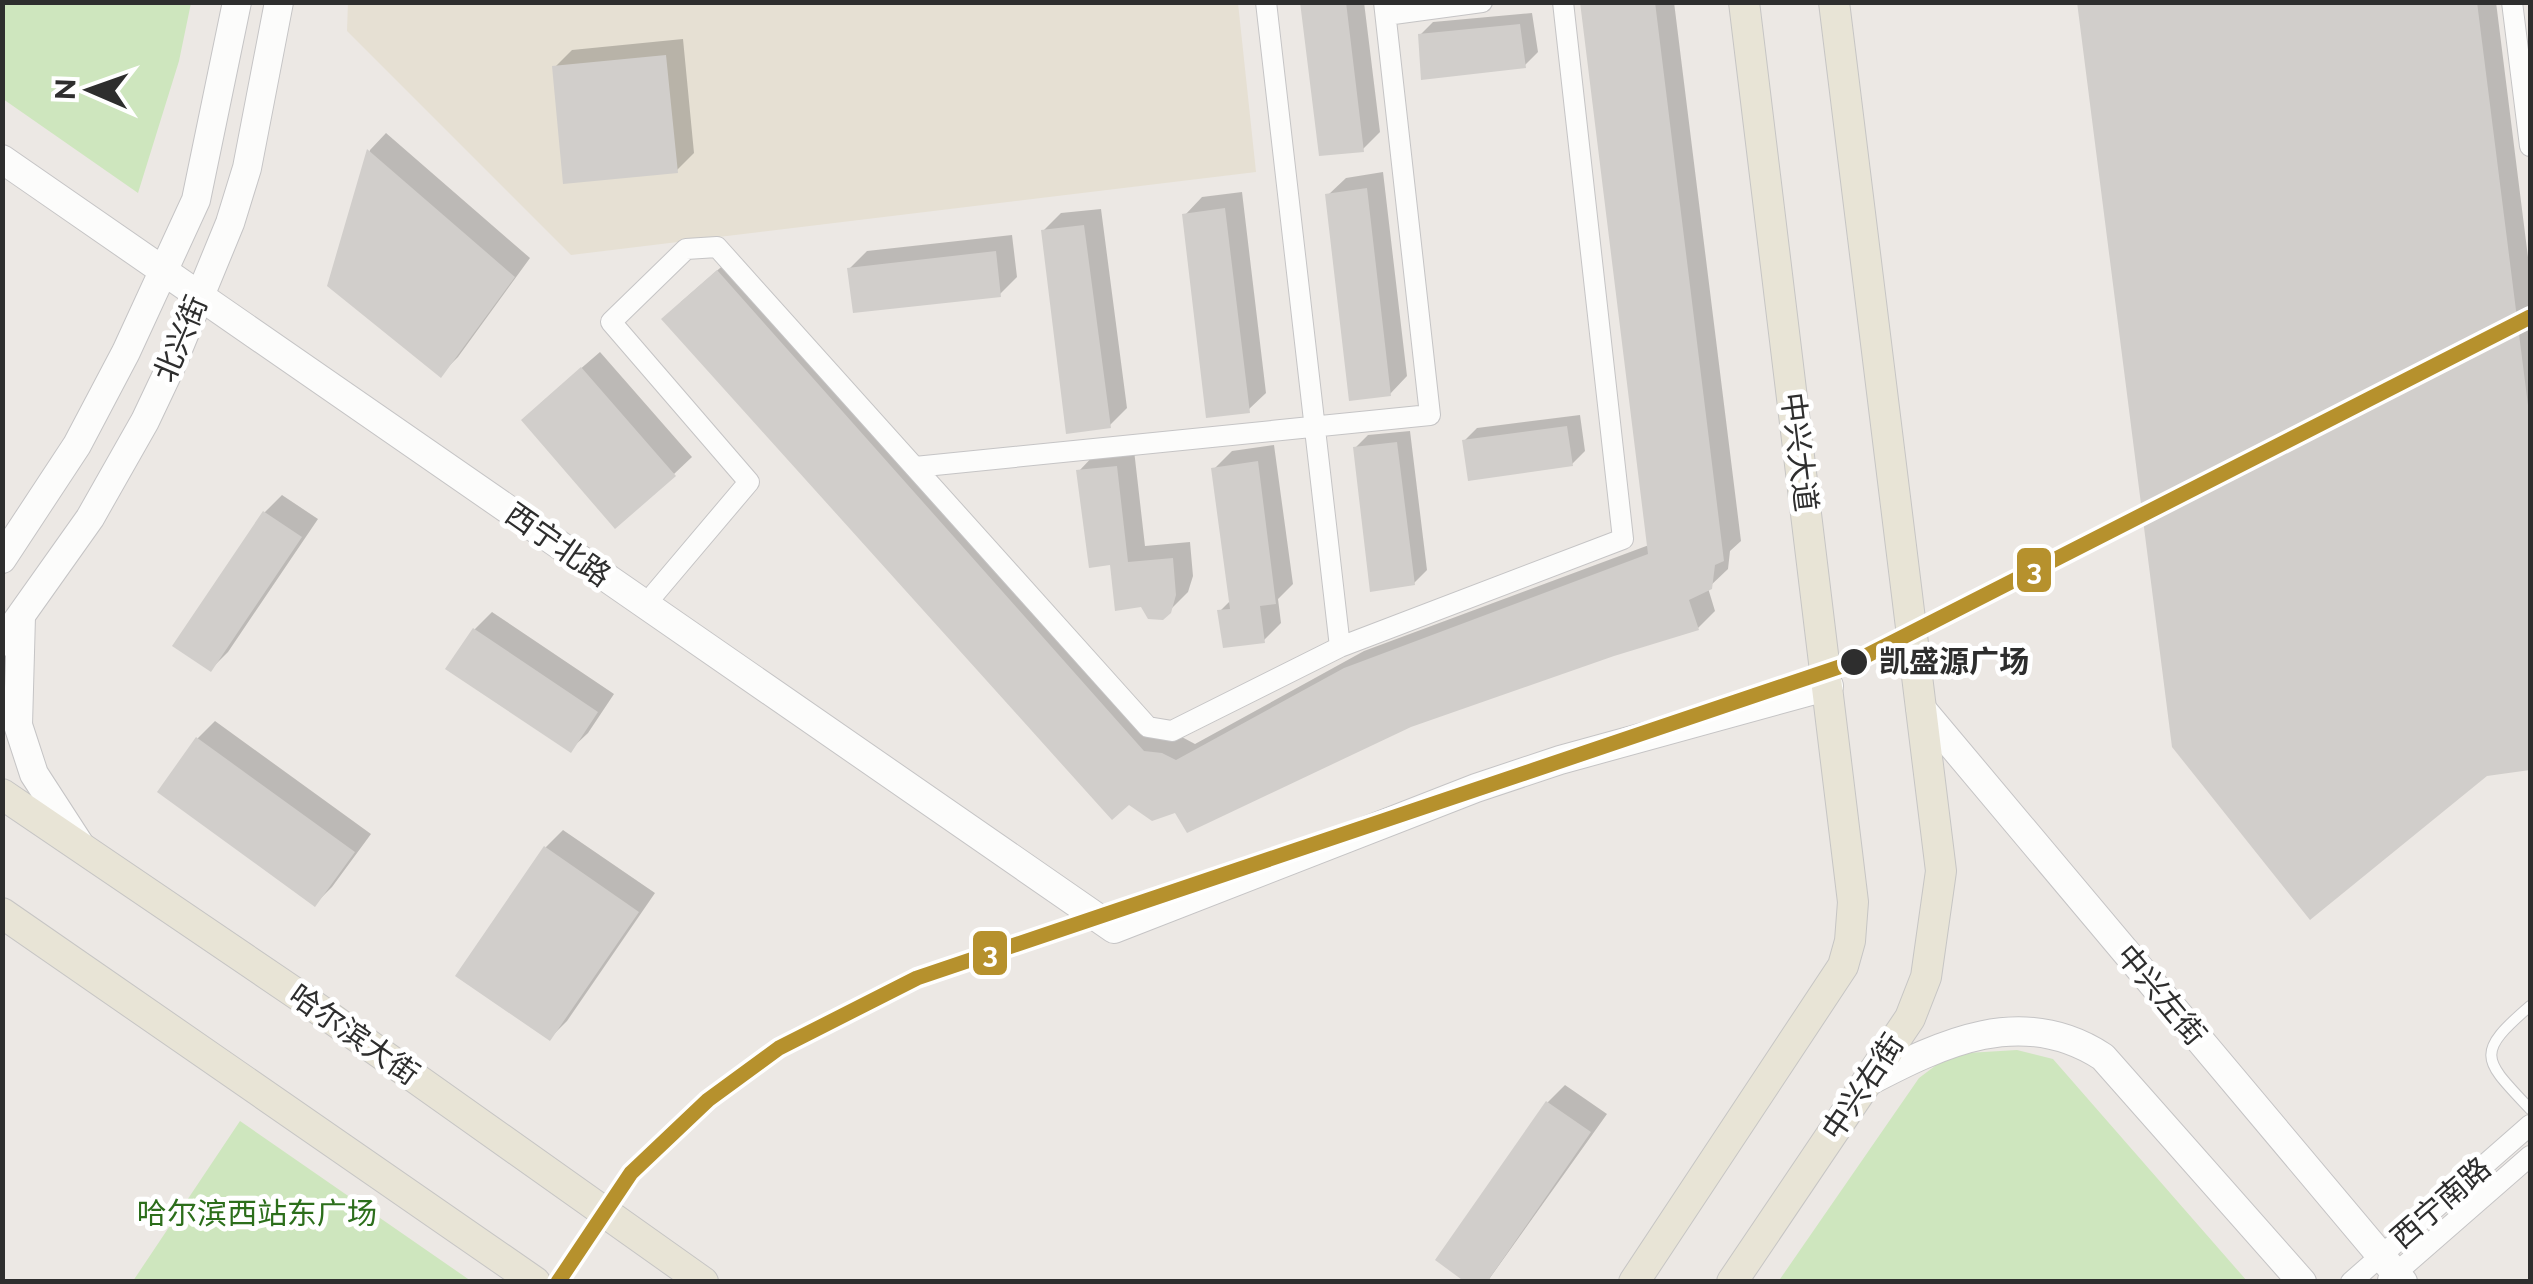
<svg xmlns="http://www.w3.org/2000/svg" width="2533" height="1284" font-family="Raleway,'Noto Sans SC',sans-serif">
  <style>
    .education { fill: #e6e0d3 }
    .green { fill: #cee6be }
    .shadow { fill: #0003 }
    .building { fill: #d1cecb }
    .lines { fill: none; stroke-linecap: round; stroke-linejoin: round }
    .lane-casing { stroke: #c5c4c5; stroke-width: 12 }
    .street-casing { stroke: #c5c4c5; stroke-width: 22 }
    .secondary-casing { stroke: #c5c4c5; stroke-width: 30 }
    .primary-casing { stroke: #c6c5c4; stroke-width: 32 }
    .lane { stroke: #fcfcfb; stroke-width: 10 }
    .street { stroke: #fcfcfb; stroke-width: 20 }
    .secondary { stroke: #fcfcfb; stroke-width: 28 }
    .primary { stroke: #e8e4d6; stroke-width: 30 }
    .metro-1-casing { stroke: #fff; stroke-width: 22 }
    .metro-1 { stroke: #b6912d; stroke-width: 15 }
    .stop-dot { fill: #2e2e2e; stroke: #fff; stroke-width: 4 }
    .labels { text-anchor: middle; stroke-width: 10; stroke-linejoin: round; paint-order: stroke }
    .street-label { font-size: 30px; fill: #2e2e2e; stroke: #fff }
    .stop-label { font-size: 30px; font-weight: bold; fill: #2e2e2e; stroke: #fff; text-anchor: start }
    .park-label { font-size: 30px; fill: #2c6e1b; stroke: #fff }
    .line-badge { stroke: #fff; stroke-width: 4 }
    .badge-label { font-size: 28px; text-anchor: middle; font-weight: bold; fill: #fff }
  </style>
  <rect width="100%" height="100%" fill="#ece8e4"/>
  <path class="education" d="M348,2L1238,3L1256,172L571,255L347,31Z"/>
  <path class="green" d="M3,2L191,3L179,61L138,193L3,99Z
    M2017,1050L2053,1059L2247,1281L1778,1282L1919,1078L1951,1054Z
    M240,1121L471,1281H133Z"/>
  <path class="shadow" d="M1302,2H1364L1380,132L1363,149Z
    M1583,2H1674L1741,541L1730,551L1728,569L1708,588L1715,611L1698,628L1613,653L1176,810L681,302L735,255L1162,735L1180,736L1195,744L1364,651L1649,545Z
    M2080,2H2496L2530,273V767L2486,773Z
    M1532,13L1538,52L1525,65L1420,35L1433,22Z
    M683,39L694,153L676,171L555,67L572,50Z
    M386,133L530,258L458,357L441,374L330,285L370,150Z
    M1383,172L1407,376L1390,394L1328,195L1346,178Z
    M1242,192L1266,393L1248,410L1185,215L1202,197Z
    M1101,209L1127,408L1110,425L1043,231L1061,213Z
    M1012,235L1017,277L1000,294L850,268L867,251Z
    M600,352L692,457L674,474L541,403Z
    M1580,415L1585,451L1572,464L1464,441L1477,428Z
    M1410,431L1427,570L1414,583L1355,448L1368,435Z
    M1274,445L1293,584L1278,599L1281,623L1263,641L1220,611L1231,600L1214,469L1232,451Z
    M1134,450L1145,546L1190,542L1193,576L1188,592L1169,611L1112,562L1079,471L1096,453Z
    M282,495L318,519L228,652L211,669L265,512Z
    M492,612L614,694L588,733L570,750L449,668L475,629Z
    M215,721L371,834L332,887L315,904L160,791L198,738Z
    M563,830L655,893L567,1021L550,1038L546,847Z
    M1565,1085L1607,1114L1487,1282L1548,1102Z"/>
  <path class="building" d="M1300,2H1346L1364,152L1319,156Z
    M1580,2H1655L1724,561L1715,565L1712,589L1689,600L1699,630L1614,656L1411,727L1187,833L1175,813L1152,821L1129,805L1112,820L661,319L717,270L1144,751L1162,753L1176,760L1344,668L1648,554Z
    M2077,2H2477L2530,421V770L2487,776L2310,920L2172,747Z
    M1520,24L1526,68L1421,80L1418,34Z
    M666,55L678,173L563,184L552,66Z
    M367,149L515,277L441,378L327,286Z
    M1367,188L1391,396L1349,401L1325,194Z
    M1225,208L1250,413L1206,418L1182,214Z
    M1084,225L1111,428L1066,434L1041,230Z
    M996,251L1001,297L853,313L847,268Z
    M581,367L676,476L615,529L521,420Z
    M1567,426L1573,466L1468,481L1462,440Z
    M1397,442L1415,585L1370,592L1353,447Z
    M1258,461L1276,604L1260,606L1265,643L1223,648L1217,610L1230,609L1211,468Z
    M1117,466L1128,562L1173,558L1176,595L1171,613L1163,620L1148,619L1141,607L1115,611L1110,565L1089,568L1076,470Z
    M263,511L302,537L211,672L172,646Z
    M473,628L598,712L571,753L445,669Z
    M196,737L355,852L315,907L157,792Z
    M544,846L639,912L550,1041L455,976Z
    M1546,1101L1591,1132L1487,1282H1465L1435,1260Z"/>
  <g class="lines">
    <defs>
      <path id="lane" d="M2530,1006C2474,1054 2483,1059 2530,1109"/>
      <path id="street" d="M2512,2L2530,146
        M1386,15L1482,2
        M915,467L1430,415L1384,2
        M645,605L749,482L611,322L686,249L717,247L1148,727L1172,731L1340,647L1266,2
        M1340,647L1623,539L1563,2
        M2388,1280L2530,1156
        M2351,1282L2530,1125"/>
      <path id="secondary" d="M2,159L1114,929L1476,788L1560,760L1829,686
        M2,559L77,445L126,352L196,200L237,2
        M21,616L18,725L34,774L80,845
        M2,642L90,518L145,421L172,364L230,223L247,168L279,2
        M1920,707L2403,1282
        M1866,1083C1942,1043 2022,1004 2103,1057L2302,1282"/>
      <path id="primary" d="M2,794L304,999L703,1282
        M2,913L535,1282
        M1634,1282L1843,966L1850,941L1853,902L1744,2
        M1732,1282L1910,1018L1926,977L1941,871L1834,2"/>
    </defs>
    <use href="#lane" class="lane-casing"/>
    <use href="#street" class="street-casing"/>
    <use href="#secondary" class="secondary-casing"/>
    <use href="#primary" class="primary-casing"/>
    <use href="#lane" class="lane"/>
    <use href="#street" class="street"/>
    <use href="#secondary" class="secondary"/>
    <use href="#primary" class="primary"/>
    <defs>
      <path id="metro-1" d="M558,1282L631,1173L708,1100L779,1048L917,978L1854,662L2530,317"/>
    </defs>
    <use href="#metro-1" class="metro-1-casing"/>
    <use href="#metro-1" class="metro-1"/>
  </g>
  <circle class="stop-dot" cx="1854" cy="662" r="15"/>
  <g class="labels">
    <g class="street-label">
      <text transform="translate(181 339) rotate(-67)" y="10">北兴街</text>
      <text transform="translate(1799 452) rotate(83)" y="10">中兴大道</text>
      <text transform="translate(558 545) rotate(35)" y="10">西宁北路</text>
      <text transform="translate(2161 995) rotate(50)" y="10">中兴左街</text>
      <text transform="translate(354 1035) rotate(35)" y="10">哈尔滨大街</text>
      <text transform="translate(1863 1087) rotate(-56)" y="10">中兴右街</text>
      <text transform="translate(2441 1203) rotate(-41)" y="10">西宁南路</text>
    </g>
    <g class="stop-label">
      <text x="1879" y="672">凯盛源广场</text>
    </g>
    <g class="park-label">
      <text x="257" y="1224">哈尔滨西站东广场</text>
    </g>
  </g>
  <g class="line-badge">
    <rect x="2015" y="546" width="38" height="48" rx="10" fill="#b6912d"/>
    <rect x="971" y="929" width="38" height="48" rx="10" fill="#b6912d"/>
  </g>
  <g class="badge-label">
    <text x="2034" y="580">3</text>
    <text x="990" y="963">3</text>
  </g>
  <rect width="2533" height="1284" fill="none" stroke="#2e2e2e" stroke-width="10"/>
  <g transform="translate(90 90) rotate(272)" stroke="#ffffff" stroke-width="8" paint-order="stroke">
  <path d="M0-8L18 38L0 25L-18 38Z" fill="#2e2e2e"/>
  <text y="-15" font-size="28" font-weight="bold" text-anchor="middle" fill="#2e2e2e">N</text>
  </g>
</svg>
